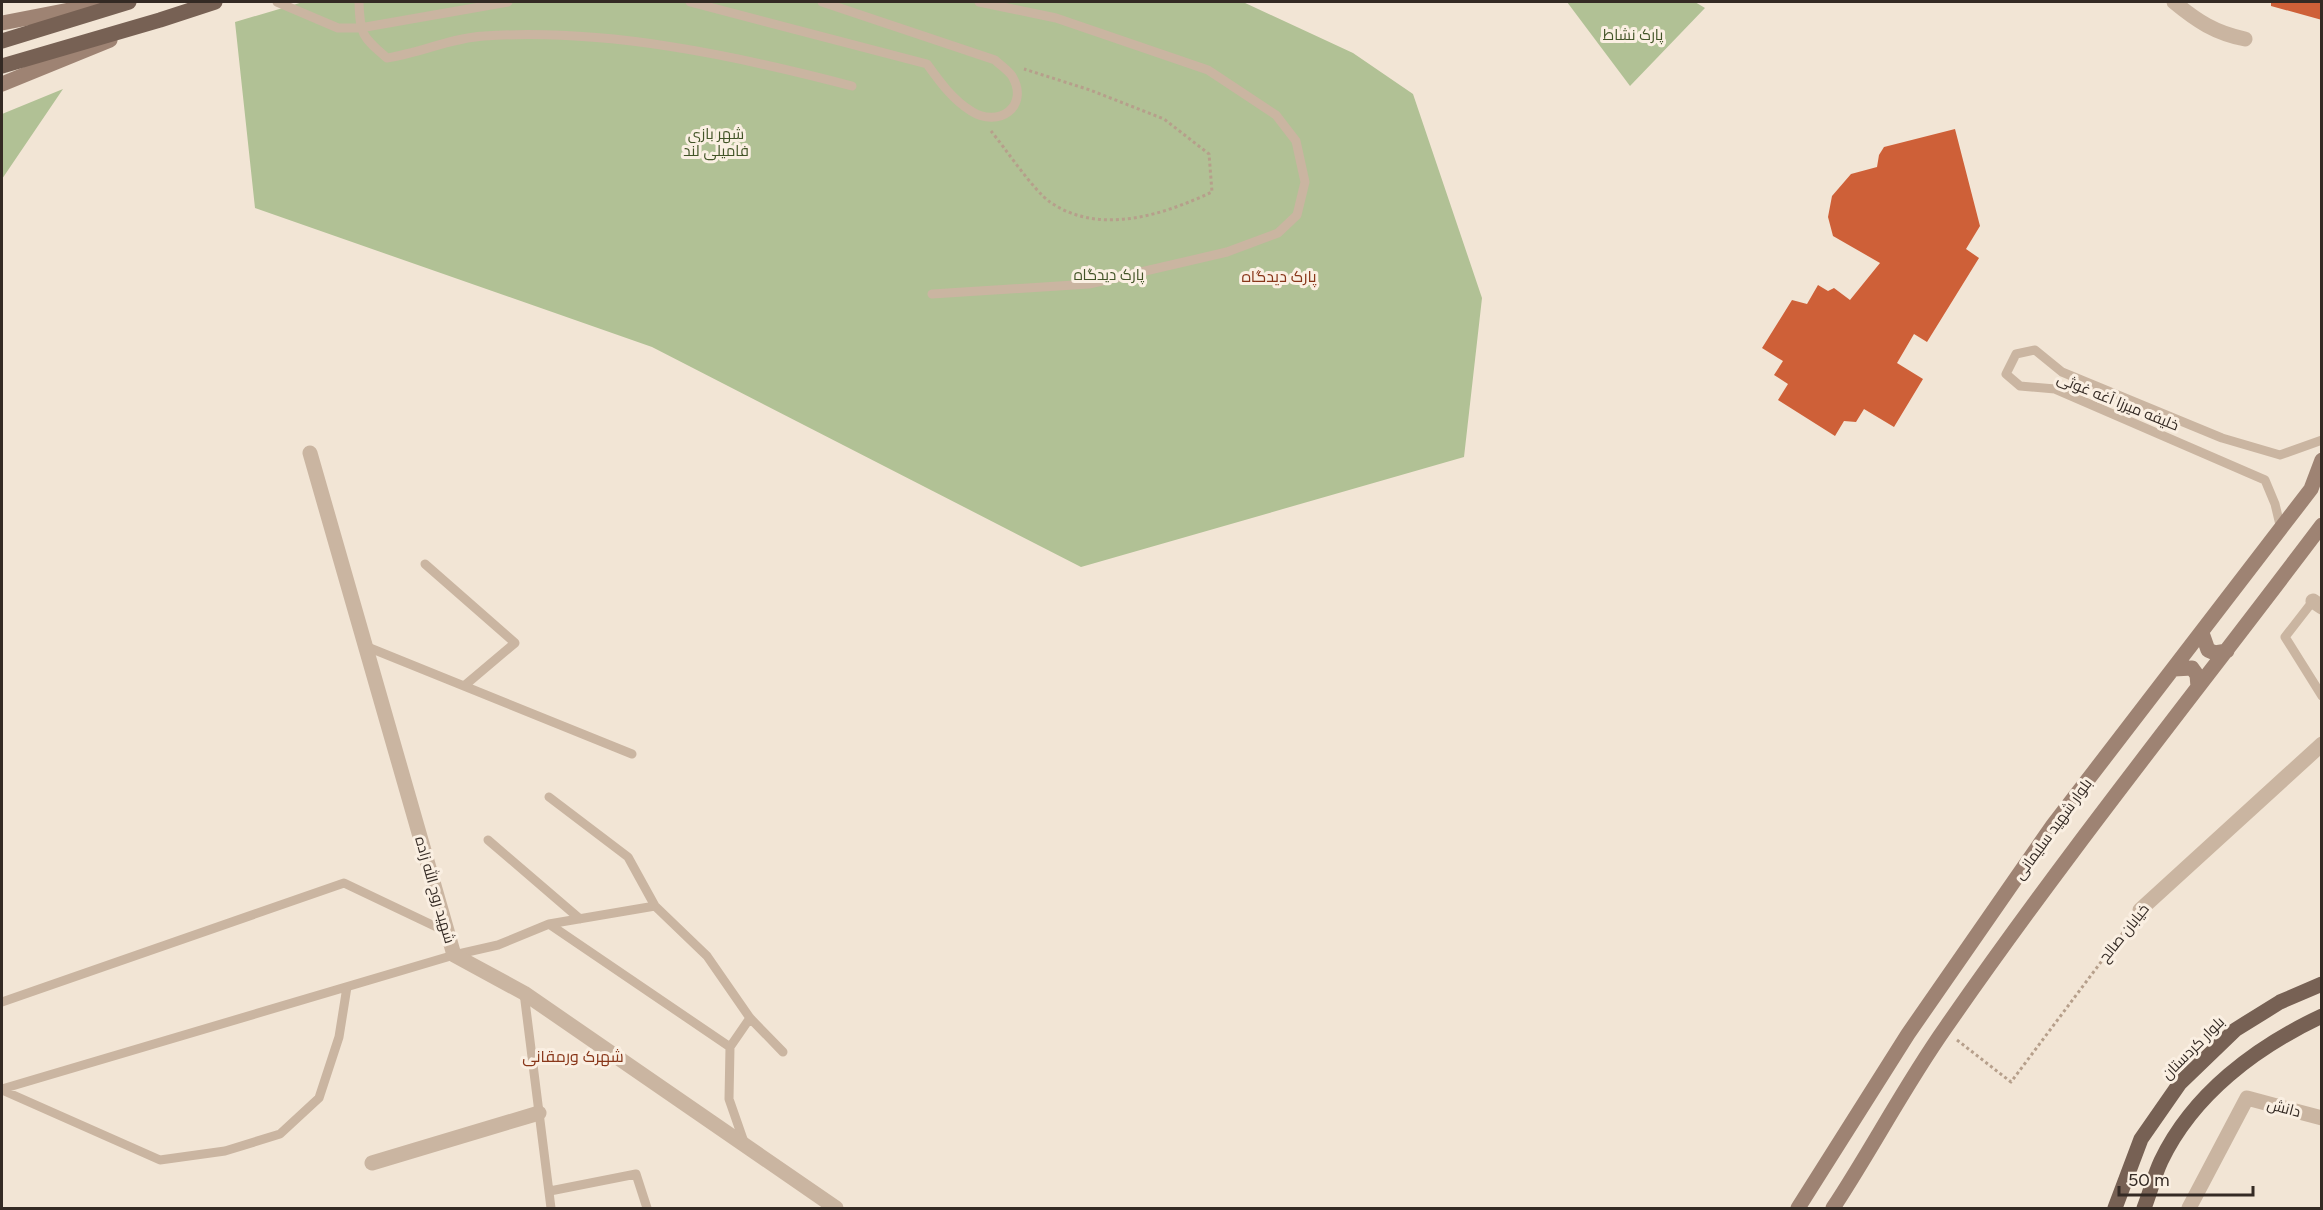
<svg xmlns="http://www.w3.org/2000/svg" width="2323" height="1210" font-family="Figtree,Cairo,sans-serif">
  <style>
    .green { fill: #b1c195 }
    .building { fill: #ce6038 }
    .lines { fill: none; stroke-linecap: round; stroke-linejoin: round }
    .path { stroke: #b69f8b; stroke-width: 3; stroke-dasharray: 3 3; stroke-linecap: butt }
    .lane { stroke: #cab5a1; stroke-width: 9 }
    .street { stroke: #cab5a1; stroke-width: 15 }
    .secondary { stroke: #9e8373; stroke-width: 15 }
    .primary { stroke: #776154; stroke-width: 15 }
    .labels { text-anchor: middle; stroke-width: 6; stroke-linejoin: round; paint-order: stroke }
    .park-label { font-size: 15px; fill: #425427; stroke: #faefe2 }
    .street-label { font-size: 15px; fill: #342a24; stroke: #faefe2 }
    .neighbourhood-label { font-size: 16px; fill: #883619; stroke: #faefe2 }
  </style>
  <rect width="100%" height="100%" fill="#f2e5d5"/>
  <path class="green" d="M303,2H1243L1353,53L1413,94L1482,298L1464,457L1081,567L652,347L255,208L235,22Z
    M1567,2H1695L1705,8L1630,86Z
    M63,89L2,179V114Z"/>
  <path class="building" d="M2271,2H2322V20L2271,6Z
    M1955,129L1980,226L1966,249L1979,258L1927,342L1914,334L1897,363L1923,379L1894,427L1864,409L1856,422L1844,421L1835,436L1778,400L1788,384L1774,375L1783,361L1762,348L1792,300L1807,304L1818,285L1828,291L1834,288L1850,300L1880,263L1833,236L1828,217L1832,196L1851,174L1877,167L1879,155L1884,147Z"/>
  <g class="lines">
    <path class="path" d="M991,131C1005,148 1034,191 1050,202C1099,236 1163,215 1212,192L1209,154L1164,119L1090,90L1024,69
      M1957,1040L2011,1082L2131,922"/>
    <path class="lane" d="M277,2L338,28H360L508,2
      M359,2C360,34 362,37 387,58C420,53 451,38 484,36C606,28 734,55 852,86
      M690,2L927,64C940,82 952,99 971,111C999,129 1030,106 1012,76C1008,70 1000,65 995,60L822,2
      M932,294L1089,284L1227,252L1278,233L1297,215L1305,182L1296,141L1276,115L1208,70L1056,18L979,2
      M2281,529L2275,504L2265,480L2055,389L2020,386L2006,374L2016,354L2035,350L2062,372L2222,438L2280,455L2322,440
      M425,564L515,643L464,686
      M2313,601L2285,637L2322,696
      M365,646L632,754
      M549,797L628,857L655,906L707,956L750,1018L783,1052
      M488,840L580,919
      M549,924L730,1047
      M524,993L551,1208
      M2,1002L344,883L447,932
      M2,1089L454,955L498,945L549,924L655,906
      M2,1090L160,1160L225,1151L280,1134L319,1098L339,1037L347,987
      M744,1142L729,1099L730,1047L750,1018
      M550,1191L636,1174L647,1208"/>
    <path class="street" d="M2174,2C2197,21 2215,33 2245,39
      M310,453L454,955L524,993L836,1208
      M2313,601L2322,607
      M2140,910L2322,744
      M372,1163L539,1113
      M2189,1208L2247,1098L2322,1118"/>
    <path class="secondary" d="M2,23L111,2
      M2,84L110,40
      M2202,633L2208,650L2215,653L2227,651
      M2174,669L2192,668L2197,675L2198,687
      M1798,1208L1908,1034L2053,825L2311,489L2322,460
      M1833,1208C1872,1149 1905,1085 1946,1027C2065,855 2196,692 2322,525"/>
    <path class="primary" d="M2,41L129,2
      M2,66L160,20L215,2
      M2115,1208L2141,1139L2180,1083L2235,1030L2280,1002L2322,984
      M2144,1208C2150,1193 2154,1176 2161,1161C2193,1094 2256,1047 2322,1016"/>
  </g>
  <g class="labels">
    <g class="park-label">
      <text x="1633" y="40">پارک نشاط</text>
      <text x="716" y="139">شهر بازی<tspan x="716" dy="17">فامیلی لند</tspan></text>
      <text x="1109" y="280">پارک دیدگاه</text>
    </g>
    <g class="street-label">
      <text transform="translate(2118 402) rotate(22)" y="5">خلیفه میرزا آغه غوثی</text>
      <text transform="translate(2053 829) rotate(-54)" y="5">بلوار شهید سلیمانی</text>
      <text transform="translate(435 890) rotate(74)" y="5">شهید روح الله زاده</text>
      <text transform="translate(2124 933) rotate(-51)" y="5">خیابان صالح</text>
      <text transform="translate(2193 1048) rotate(-45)" y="5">بلوار کردستان</text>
      <text transform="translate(2284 1108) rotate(15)" y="5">دانش</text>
    </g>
    <g class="neighbourhood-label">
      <text x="1279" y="282">پارک دیدگاه</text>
      <text x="573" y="1062">شهرک ورمقانی</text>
    </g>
  </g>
  <rect width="2323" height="1210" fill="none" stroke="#342a24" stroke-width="6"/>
  <path d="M2119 1186v9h134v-9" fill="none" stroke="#342a24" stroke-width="3"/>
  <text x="2128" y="1186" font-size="18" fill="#342a24" stroke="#faefe2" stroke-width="4.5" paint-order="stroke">50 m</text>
</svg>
